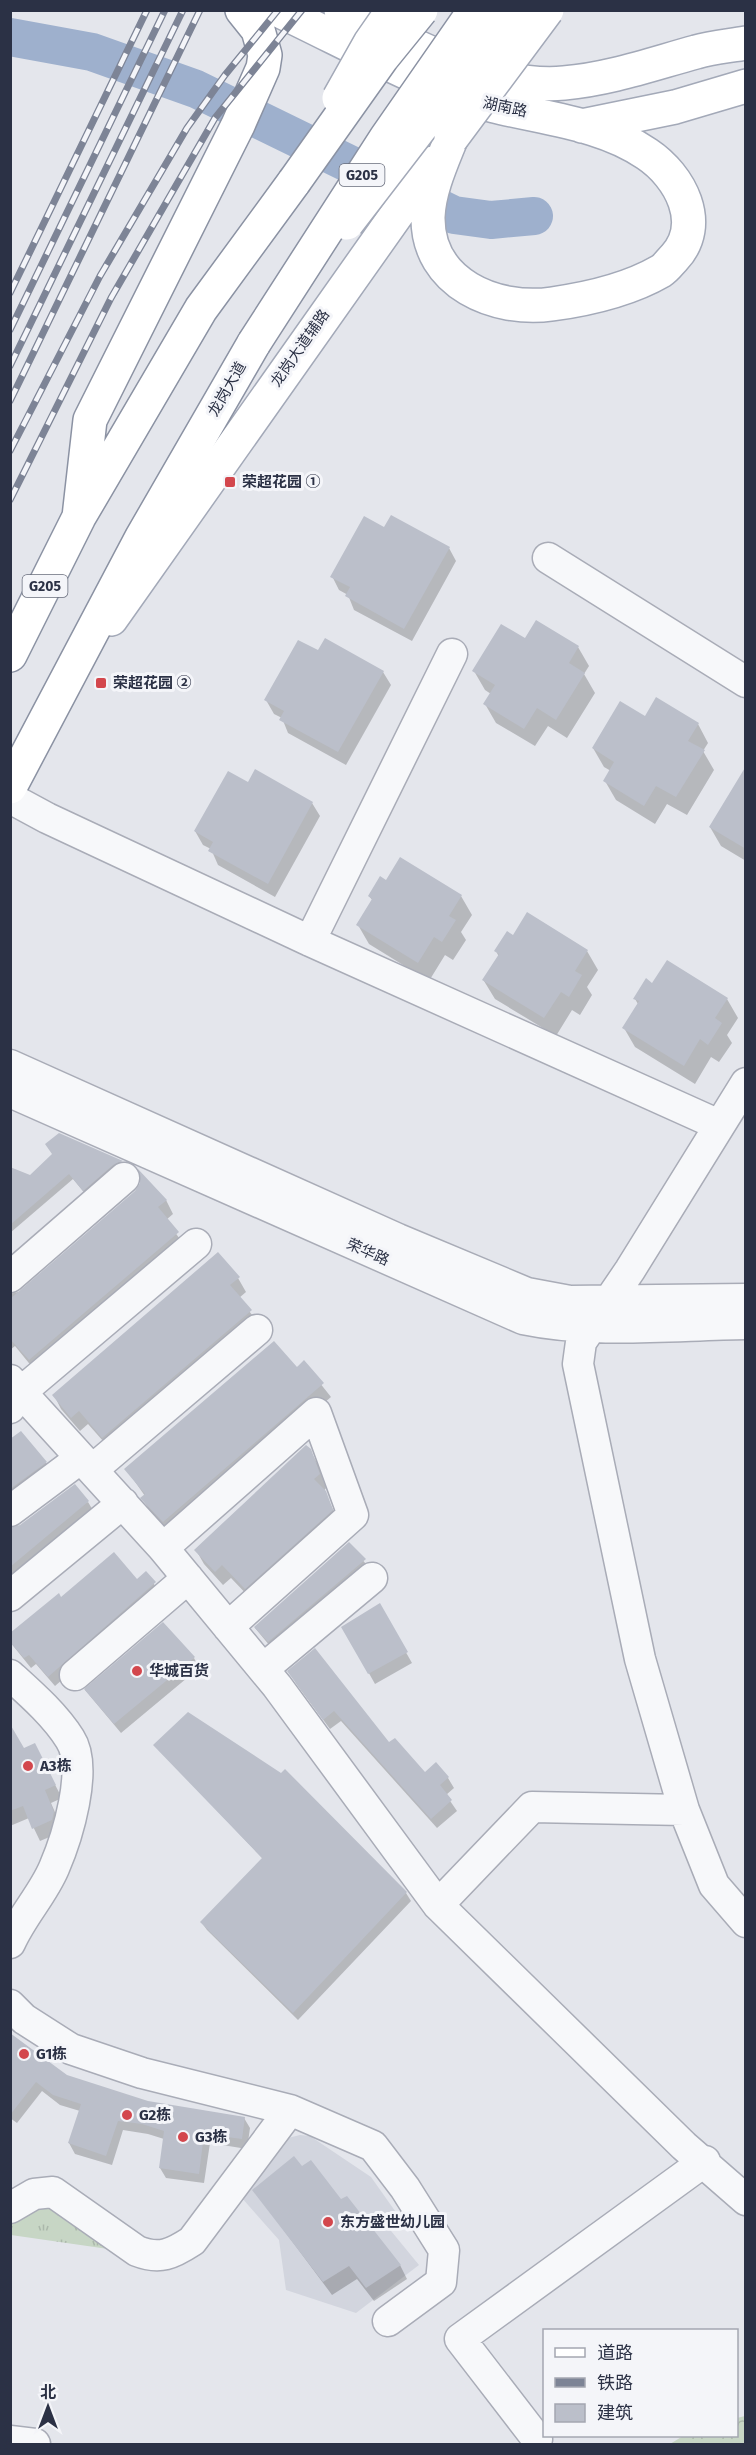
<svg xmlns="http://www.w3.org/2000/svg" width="756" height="2455" font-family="'Fira Sans','Noto Sans SC',sans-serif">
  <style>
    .built { fill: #d2d5de }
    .grass { fill: url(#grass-tufts) }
    .forest { fill: url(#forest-crowns) }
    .shadow { fill: #0003 }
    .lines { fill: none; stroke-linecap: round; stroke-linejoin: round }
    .river { stroke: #9eb0cd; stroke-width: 38 }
    .building { fill: #bbbfca }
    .minor-casing { stroke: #a9acb7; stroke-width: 33 }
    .major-casing { stroke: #a3a9b8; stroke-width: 36 }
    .highway-casing { stroke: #8b92a3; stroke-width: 36 }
    .minor { stroke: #f7f8fa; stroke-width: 30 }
    .major { stroke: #fff; stroke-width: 33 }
    .highway { stroke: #fff; stroke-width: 33 }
    .rail-casing { stroke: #7d8496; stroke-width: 7 }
    .rail { stroke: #f4f5f9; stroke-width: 4.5; stroke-dasharray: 14; stroke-linecap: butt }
    .major-bridge-casing { stroke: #a3a9b8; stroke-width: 36; stroke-linecap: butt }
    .highway-bridge-casing { stroke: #8b92a3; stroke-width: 36; stroke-linecap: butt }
    .major-bridge { stroke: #fff; stroke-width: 33 }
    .highway-bridge { stroke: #fff; stroke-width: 33 }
    .poi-dot { fill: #d3474d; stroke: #f4f5f9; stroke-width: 2 }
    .labels { text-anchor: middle; stroke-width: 6; stroke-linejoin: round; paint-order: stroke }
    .shield { fill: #f4f5f9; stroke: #676c7b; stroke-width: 1.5 }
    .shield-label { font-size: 14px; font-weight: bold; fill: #2b3145 }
    .street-label { font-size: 15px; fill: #2b3145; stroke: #f4f5f9 }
    .poi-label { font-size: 15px; font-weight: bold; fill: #2b3145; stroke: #f4f5f9; text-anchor: start }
  </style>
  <defs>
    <pattern id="grass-tufts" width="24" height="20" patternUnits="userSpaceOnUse" patternTransform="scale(1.5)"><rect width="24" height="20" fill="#c7d6c5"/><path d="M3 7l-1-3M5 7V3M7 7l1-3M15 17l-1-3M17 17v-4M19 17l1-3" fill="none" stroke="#abb8ab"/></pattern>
    <pattern id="forest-crowns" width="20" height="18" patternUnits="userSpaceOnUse" patternTransform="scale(1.5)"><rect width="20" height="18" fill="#c7d6c5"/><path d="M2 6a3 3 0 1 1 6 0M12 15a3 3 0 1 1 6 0" fill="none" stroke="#abb8ab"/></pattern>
  </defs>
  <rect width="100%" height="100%" fill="#e4e6ec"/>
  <path class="built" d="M300,2135L310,2136L371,2177L400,2218L387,2226L419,2265L356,2313L286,2290L279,2240L234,2189L288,2138Z"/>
  <path class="grass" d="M31,2192L122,2251L11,2235V2219Z"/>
  <path class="forest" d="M745,2416V2444H670L683,2436H736L737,2418Z"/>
  <path class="shadow" d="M385,529L449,548L456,561L412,641L354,610L348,595L339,590L332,576Z
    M526,640L578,647L589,666L584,674L595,693L567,738L548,726L535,746L496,723L485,704L491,694L485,690L474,671Z
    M319,652L383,672L391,685L346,765L288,733L282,718L274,714L266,700Z
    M698,724L708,743L703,751L714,770L687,815L667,804L655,824L616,800L605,781L611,771L604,767L593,748Z
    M746,769V861L721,846L710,827Z
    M248,784L312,803L320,816L275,897L218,865L211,849L203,845L195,831Z
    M387,882L461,896L472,915L461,932L466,940L453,960L445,955L429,981L369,944L358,925L373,901L369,896Z
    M513,937L587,951L598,970L587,987L592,995L580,1015L572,1010L556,1036L495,999L484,981L499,957L496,951Z
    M653,985L727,999L738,1018L727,1035L732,1043L719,1062L711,1057L695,1084L635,1047L624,1028L638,1004L635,999Z
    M59,1134L121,1162L124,1168L87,1196L73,1179L10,1233V1169L30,1177L54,1155Z
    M166,1200L173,1214L166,1220L185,1246L37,1373L15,1346L10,1350V1294L22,1291Z
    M238,1278L246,1292L239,1298L259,1324L111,1450L88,1424L80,1431L61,1409L54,1395Z
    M304,1363L331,1397L171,1535L150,1511L142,1498L145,1496L126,1469Z
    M10,1441L46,1463L52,1473L10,1505Z
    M310,1450L318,1465L326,1488L324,1491L340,1524L253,1601L231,1578L223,1585L204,1564L196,1550Z
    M88,1502L94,1512L10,1578V1533Z
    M349,1544L371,1570L275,1652L255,1628Z
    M146,1573L161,1594L55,1686L36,1664L31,1668L10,1642L61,1599L137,1581Z
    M379,1605L412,1663L375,1684L343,1627Z
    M194,1658L199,1668L121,1733L85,1690Z
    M295,1682L389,1744L425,1774L448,1778L454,1788L446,1795L457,1811L437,1828L341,1721L330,1729Z
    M10,1726L24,1750L41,1758L62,1798L51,1803L61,1826L59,1833L40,1841L29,1818L10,1826Z
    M155,1745L282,1775L285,1771L406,1893L411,1901L298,2020L207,1930L202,1923L263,1859Z
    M10,2035L66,2077L147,2103L244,2118L250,2128L247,2149L210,2143L204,2183L166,2178L160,2168L164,2139L148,2134L123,2130L112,2165L75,2154L69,2143L80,2111L60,2105L42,2091L17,2123L10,2118Z
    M254,2190L341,2201L400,2265L407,2279L374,2301L357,2279L332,2295Z"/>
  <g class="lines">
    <path class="river" d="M10,37L92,52L196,89L454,215L491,220L534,216"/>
  </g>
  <path class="building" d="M391,515L450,547L404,629L345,596L350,587L330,577L364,516L384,527Z
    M536,620L579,646L569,663L585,673L556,720L537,708L524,729L483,704L495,685L472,671L501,624L525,638Z
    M325,638L384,671L338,752L279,720L284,711L264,700L298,640L318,650Z
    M656,697L699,723L688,741L705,750L676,797L656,786L644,806L603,781L614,762L592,748L620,701L645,716Z
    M746,766V849L709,827Z
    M255,769L313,802L268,884L208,851L213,842L194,831L228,771L248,782Z
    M400,857L462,895L449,916L456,920L442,942L434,937L418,963L356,925L372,899L368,896L380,876L386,880Z
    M527,912L588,950L575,971L582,975L569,997L561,992L544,1018L482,980L499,954L494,951L507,931L513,935Z
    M667,960L728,998L715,1018L722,1023L708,1045L700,1039L684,1066L622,1028L639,1001L633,999L646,978L652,983Z
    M59,1133L123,1161L113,1165L83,1191L69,1174L10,1225V1167L30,1175L52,1154L45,1144Z
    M138,1169L167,1200L158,1207L179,1232L29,1360L10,1339V1299L135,1191L140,1183Z
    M218,1252L240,1277L230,1285L252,1310L102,1438L79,1411L71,1418L52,1395Z
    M274,1341L297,1367L304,1360L324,1383L163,1522L140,1498L145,1494L124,1469Z
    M21,1431L47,1462L10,1489V1439Z
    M306,1445L311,1449L320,1474L314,1479L326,1491L333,1510L245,1589L222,1565L215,1572L194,1550Z
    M75,1484L89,1501L10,1567V1528L20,1525Z
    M349,1542L366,1559L268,1642L254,1627Z
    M114,1552L137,1579L146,1571L156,1582L48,1677L29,1655L24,1658L10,1642V1633L59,1593L61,1597Z
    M380,1603L408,1652L368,1674L341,1627Z
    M163,1622L195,1657L114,1724L84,1689Z
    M315,1648L389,1742L395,1738L425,1772L436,1762L449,1777L440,1785L452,1800L431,1819L334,1711L323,1720L287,1671Z
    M188,1712L281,1773L285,1769L407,1892L293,2013L200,1922L262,1858L153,1745Z
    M10,1724L24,1748L35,1743L56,1785L45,1790L54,1812L52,1820L32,1829L23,1806L10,1811Z
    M10,2033L67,2075L148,2101L245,2117L242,2139L204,2134L199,2174L159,2168L164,2131L142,2124L118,2121L106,2156L68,2143L81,2104L53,2095L36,2082L10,2115Z
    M294,2156L302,2166L311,2160L341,2199L347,2196L401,2265L366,2288L349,2266L323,2282L252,2190Z"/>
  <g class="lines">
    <defs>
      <path id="minor" d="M548,558L746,682
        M10,798L47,818L310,941L719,1125
        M310,941L452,654
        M10,1065L398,1239L527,1293L570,1301L746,1299
        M746,1083L630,1270L581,1342L578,1364L640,1659L684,1810L714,1885L746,1922
        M10,1092L523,1319C595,1334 672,1325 746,1324
        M10,1277L124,1178
        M10,1380L163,1548L277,1686L438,1905L684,2146L746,2200
        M10,1408L21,1392L196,1244
        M92,1470L257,1330
        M10,1511L81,1458
        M163,1548L316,1413L353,1515L228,1627
        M10,1596L123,1503
        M263,1669L372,1578
        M10,1675C31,1694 55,1715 70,1739C89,1768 67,1838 54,1868C43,1894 22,1916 10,1943
        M75,1675L188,1578
        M438,1905L532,1807L684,1810
        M10,2005L24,2019L71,2049L142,2073L290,2110L373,2146L405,2188L444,2250L441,2282L388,2321
        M10,2208L34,2194L53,2192L137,2251C160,2260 172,2254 192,2241L290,2110
        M537,2439L460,2339L705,2161
        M10,2441L35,2444"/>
      <path id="major" d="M278,10C337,38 395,70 456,94C516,118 592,116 647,154C680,176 706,224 674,258C670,262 666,268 661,271C630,289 588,299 552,304C496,312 427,284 428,217C429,190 441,164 451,139
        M341,10C406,41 490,90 564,83C610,79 652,64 696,52C712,47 729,46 746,43
        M582,126L675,107L746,86
        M111,619L433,163"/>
      <path id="highway" d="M79,517L90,420L238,125L263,68L265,55L258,30L242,10
        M10,655L79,517L201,309L294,182
        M10,787L142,537L254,343"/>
    </defs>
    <use href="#minor" class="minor-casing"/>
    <use href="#major" class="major-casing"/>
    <use href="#highway" class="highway-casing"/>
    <use href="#minor" class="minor"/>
    <use href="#major" class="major"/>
    <use href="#highway" class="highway"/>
    <defs>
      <path id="rail" d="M10,293L147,10
        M10,330L165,10
        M10,366L183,10
        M10,401L200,10
        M10,451L100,276L187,128L225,75L278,10
        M10,500L111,298L215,118L302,10"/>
    </defs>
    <use href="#rail" class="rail-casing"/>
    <use href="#rail" class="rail"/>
    <defs>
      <path id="major-bridge" d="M339,98L370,43L393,10
        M451,139L547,10
        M347,223L511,10"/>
      <path id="highway-bridge" d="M294,182L382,58L421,10
        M254,343L386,138L475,10"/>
    </defs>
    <use href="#major-bridge" class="major-bridge-casing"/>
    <use href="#highway-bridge" class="highway-bridge-casing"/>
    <use href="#major-bridge" class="major-bridge"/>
    <use href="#highway-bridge" class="highway-bridge"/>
  </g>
  <g class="poi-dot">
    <rect x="224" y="476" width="12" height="12" rx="3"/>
    <rect x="95" y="677" width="12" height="12" rx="3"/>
    <circle cx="137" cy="1671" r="6"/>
    <circle cx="28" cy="1766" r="6"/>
    <circle cx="24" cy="2054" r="6"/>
    <circle cx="127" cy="2115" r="6"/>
    <circle cx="183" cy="2137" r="6"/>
    <circle cx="328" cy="2222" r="6"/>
  </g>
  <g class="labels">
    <g class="shield">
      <rect x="339.5" y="164" width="45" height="22" rx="4.5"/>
      <rect x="22.5" y="575" width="45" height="22" rx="4.5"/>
    </g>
    <g class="shield-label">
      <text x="362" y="180">G205</text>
      <text x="45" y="591">G205</text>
    </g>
    <g class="street-label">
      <text transform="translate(505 107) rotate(12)" y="5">湖南路</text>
      <text transform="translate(300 348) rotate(-55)" y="5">龙岗大道辅路</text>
      <text transform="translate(227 389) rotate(-60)" y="5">龙岗大道</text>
      <text transform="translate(368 1252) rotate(24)" y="5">荣华路</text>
    </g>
    <g class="poi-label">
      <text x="242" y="487">荣超花园 ①</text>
      <text x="113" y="688">荣超花园 ②</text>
      <text x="149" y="1676">华城百货</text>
      <text x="40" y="1771">A3栋</text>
      <text x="36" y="2059">G1栋</text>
      <text x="139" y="2120">G2栋</text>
      <text x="195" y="2142">G3栋</text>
      <text x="340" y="2227">东方盛世幼儿园</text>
    </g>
  </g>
  <rect width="756" height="2455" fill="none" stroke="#2b3145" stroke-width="24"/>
  <rect x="543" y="2329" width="195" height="108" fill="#f4f5f9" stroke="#a4a7b1" stroke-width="1.5"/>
  <rect x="555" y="2348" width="30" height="9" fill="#ffffff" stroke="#a4a7b1" stroke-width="1.5"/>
  <text x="597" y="2359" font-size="18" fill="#2b3145">道路</text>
  <rect x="555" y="2378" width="30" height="9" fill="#7d8496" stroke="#a4a7b1" stroke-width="1.5"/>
  <text x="597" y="2389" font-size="18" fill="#2b3145">铁路</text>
  <rect x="555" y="2404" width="30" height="18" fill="#bbbfca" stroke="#a4a7b1" stroke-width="1.5"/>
  <text x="597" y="2419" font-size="18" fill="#2b3145">建筑</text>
  <g transform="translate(48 2407)" stroke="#f4f5f9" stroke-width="4.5" paint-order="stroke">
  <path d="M0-4.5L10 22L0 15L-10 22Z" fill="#2b3145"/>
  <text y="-9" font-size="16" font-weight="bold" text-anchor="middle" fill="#2b3145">北</text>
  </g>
</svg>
